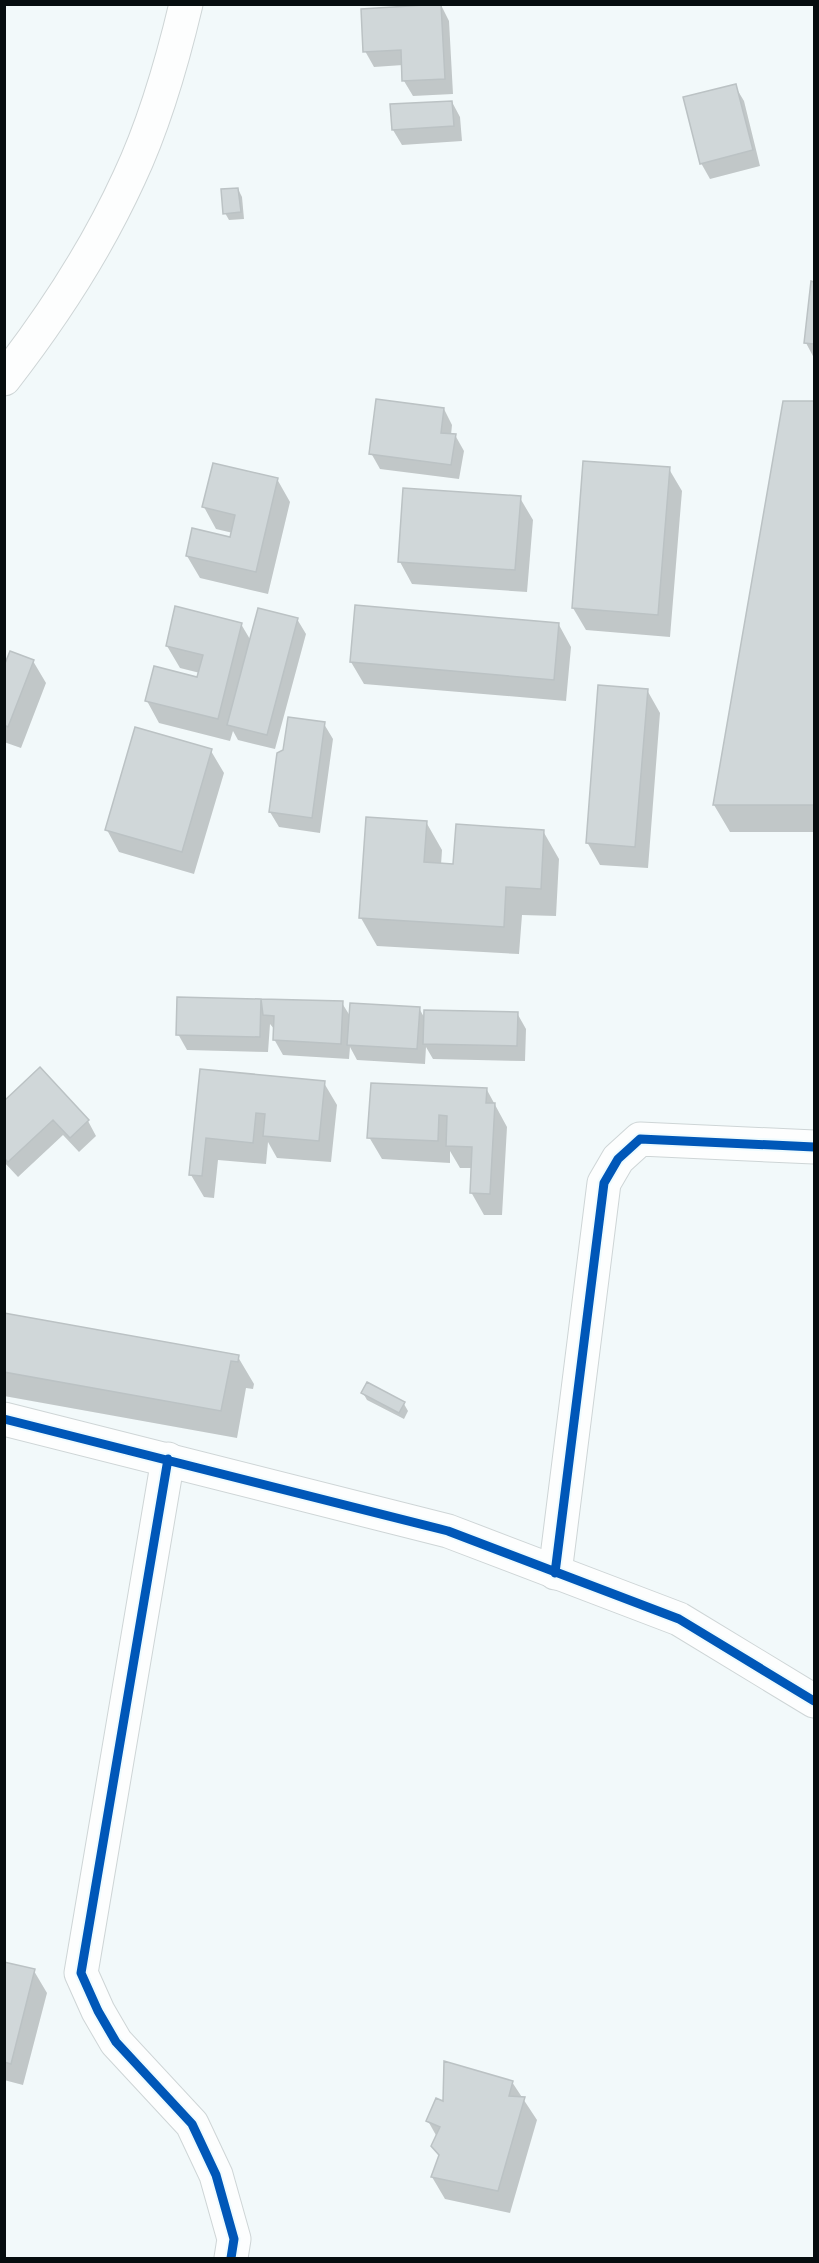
<svg xmlns="http://www.w3.org/2000/svg" width="819" height="2263" font-family="'Space Grotesk',sans-serif">
  <style>
    .shadow { fill: #0003 }
    .building { fill: #d0d7d9; stroke: #bbc2c4; stroke-width: 1.5 }
    .lines { fill: none; stroke-linecap: round; stroke-linejoin: round }
    .street-casing { stroke: #ced5d6; stroke-width: 35 }
    .secondary-casing { stroke: #ced5d6; stroke-width: 35 }
    .street { stroke: #fdfefe; stroke-width: 33 }
    .secondary { stroke: #fdfefe; stroke-width: 33 }
    .cycleway-casing { stroke: #eefbfe; stroke-width: 13 }
    .cycleway { stroke: #0057b8; stroke-width: 9 }
  </style>
  <rect width="100%" height="100%" fill="#f2f9fa"/>
  <path class="shadow" d="M441,5L449,21L453,94L413,96L404,81L403,65L374,67L365,51Z
    M735,86L744,101L760,166L710,179L701,163Z
    M452,102L460,117L462,141L402,145L393,130Z
    M238,189L242,197L244,219L229,220L225,213Z
    M812,283H814V358L806,343Z
    M784,402H814V832H730L714,805Z
    M444,409L452,425L451,435H455L464,451L459,479L380,469L371,453Z
    M669,469L682,491L670,637L586,630L573,608Z
    M277,479L290,502L268,594L200,578L187,556L231,539L233,533L216,529L204,507Z
    M520,498L533,520L527,592L412,584L400,562Z
    M297,619L306,634L275,749L238,740L233,731L230,741L159,723L147,701L198,679L200,673L180,668L167,646L241,624L251,641Z
    M559,625L571,647L566,701L364,684L351,662Z
    M33,661L46,683L21,748L4,742V671Z
    M647,690L660,713L648,868L600,865L587,842Z
    M324,724L333,739L320,833L279,827L270,812L284,751Z
    M211,751L224,773L194,874L119,852L107,830Z
    M426,822L442,850L441,865H454L543,831L559,859L556,916L522,915L519,954L377,946L361,918Z
    M179,998L342,1003L350,1016L419,1008L425,1019L517,1013L526,1029L525,1061L433,1059L426,1047L425,1064L357,1060L350,1047L349,1059L283,1055L274,1039L275,1030L270,1024L268,1052L187,1050L178,1034Z
    M201,1071L324,1083L337,1105L331,1162L277,1158L268,1142L266,1164L218,1160L214,1198L204,1197L191,1175Z
    M487,1090L507,1127L502,1215H484L471,1192L472,1168H460L450,1151V1163L382,1159L369,1137Z
    M4,1103L88,1121L96,1136L79,1152L63,1135L18,1177L4,1162Z
    M4,1315L238,1357L254,1384L253,1389L246,1388L237,1438L4,1396Z
    M363,1393L404,1404L408,1411L404,1419L367,1400Z
    M4,1963L34,1971L47,1993L23,2085L4,2080Z
    M512,2082L537,2120L510,2213L445,2199L432,2177L440,2158L433,2146L437,2137L428,2121Z"/>
  <path class="building" d="M441,4L445,79L402,81L401,50L363,52L361,9Z
    M736,84L753,150L700,164L683,97Z
    M452,101L454,126L392,130L390,104Z
    M238,188L241,212L223,214L221,189Z
    M811,281L814,282V344L804,343Z
    M376,399L444,408L441,433L456,434L451,465L369,454Z
    M783,401H814V805H713Z
    M583,461L670,467L658,615L572,608Z
    M213,463L278,478L256,572L186,556L192,528L230,537L235,515L202,507Z
    M403,488L521,496L515,570L398,562Z
    M355,605L559,623L554,680L350,662Z
    M175,606L242,623L218,719L145,701L154,666L197,677L203,655L166,646Z
    M258,608L298,618L267,735L227,725Z
    M10,651L34,660L8,727L4,725V666Z
    M598,685L648,689L635,847L586,843Z
    M288,717L325,722L312,818L269,812L277,753L283,750Z
    M135,727L212,749L182,852L105,830Z
    M366,817L427,821L424,862L453,864L456,824L544,830L541,889L506,887L504,927L359,918Z
    M177,997L261,999L260,1037L176,1035Z
    M261,999L343,1001L341,1044L273,1040L274,1016L263,1015Z
    M350,1003L420,1007L417,1049L347,1045Z
    M424,1010L518,1012L517,1046L423,1044Z
    M40,1067L89,1120L70,1138L53,1120L8,1162L4,1158V1101Z
    M200,1069L325,1081L319,1141L263,1136L265,1114L256,1113L253,1143L206,1138L202,1176L189,1175Z
    M371,1083L487,1088L486,1103H495L490,1194L470,1193L472,1147L446,1146L447,1116L439,1115L438,1141L367,1138Z
    M4,1313L239,1355L238,1362L231,1361L221,1411L4,1372Z
    M367,1382L405,1402L399,1413L361,1393Z
    M4,1962L35,1969L11,2064L4,2062Z
    M444,2061L513,2081L509,2096L525,2097L498,2191L431,2177L439,2155L431,2146L440,2127L426,2121L436,2098L443,2101Z"/>
  <g class="lines">
    <defs>
      <path id="street" d="M168,1459L81,1973L98,2011L116,2042L192,2124L216,2175L234,2239L231,2258
        M555,1573L604,1183L618,1159L640,1139L814,1147"/>
      <path id="secondary" d="M4,379C53,316 96,250 129,178C155,123 172,63 186,4
        M4,1419L448,1531L679,1619L814,1701"/>
    </defs>
    <use href="#street" class="street-casing"/>
    <use href="#secondary" class="secondary-casing"/>
    <use href="#street" class="street"/>
    <use href="#secondary" class="secondary"/>
    <defs>
      <path id="cycleway" d="M4,1419L448,1531L679,1619L814,1701
        M168,1459L81,1973L98,2011L116,2042L192,2124L216,2175L234,2239L231,2258
        M555,1573L604,1183L618,1159L640,1139L814,1147"/>
    </defs>
    <use href="#cycleway" class="cycleway-casing"/>
    <use href="#cycleway" class="cycleway"/>
  </g>
  <rect width="819" height="2263" fill="none" stroke="#060d0f" stroke-width="12"/>
</svg>
